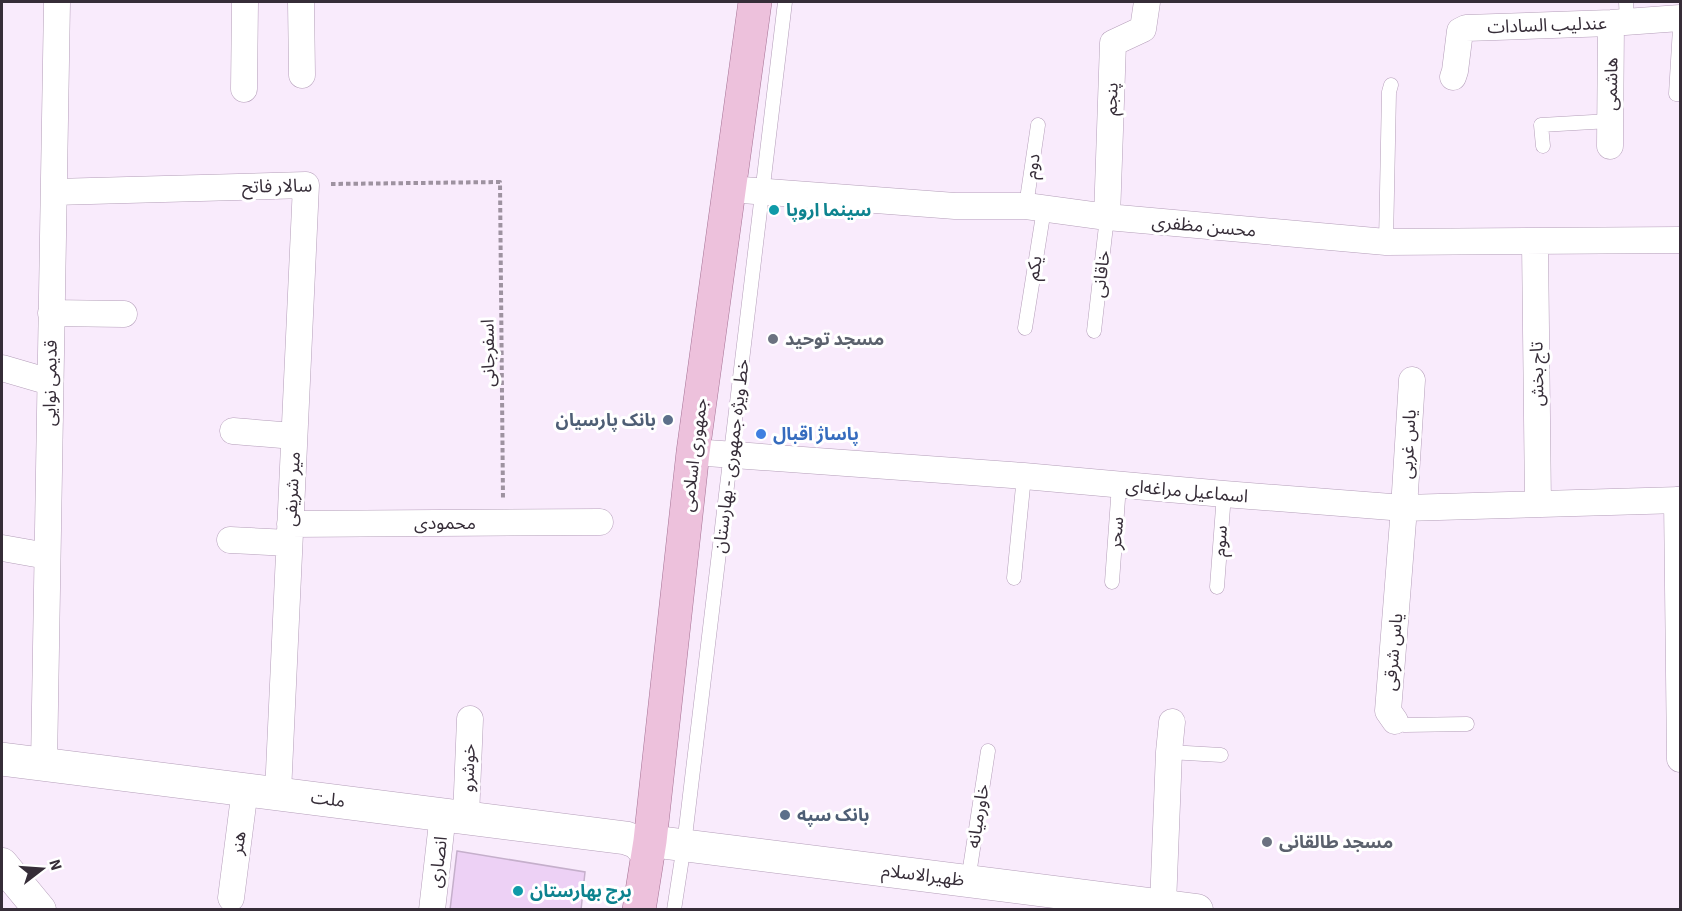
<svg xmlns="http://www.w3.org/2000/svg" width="1682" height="911" font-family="'Source Sans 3','Noto Sans Arabic',sans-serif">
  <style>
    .building { fill: #edd1f5; stroke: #c5afcb; stroke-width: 1.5 }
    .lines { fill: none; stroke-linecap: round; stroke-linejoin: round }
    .service-casing { stroke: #b49eb9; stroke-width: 15 }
    .minor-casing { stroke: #b49eb9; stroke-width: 27 }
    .tertiary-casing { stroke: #b49eb9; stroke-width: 33 }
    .secondary-casing { stroke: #b49eb9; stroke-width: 34 }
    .primary-casing { stroke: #a57294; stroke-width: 34 }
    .path { stroke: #9e92a0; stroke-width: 4; stroke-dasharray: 4.5 3; stroke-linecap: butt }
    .service { stroke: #fff; stroke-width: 14 }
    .minor { stroke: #fff; stroke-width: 26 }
    .tertiary { stroke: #fff; stroke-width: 32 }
    .secondary { stroke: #fff; stroke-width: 33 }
    .primary { stroke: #edc1dc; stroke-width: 33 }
    .culture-dot { fill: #0f9aa8; stroke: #fff; stroke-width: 2 }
    .worship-dot { fill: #6b7280; stroke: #fff; stroke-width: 2 }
    .service-dot { fill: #5c6f8a; stroke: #fff; stroke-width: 2 }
    .shop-dot { fill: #3f7fe0; stroke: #fff; stroke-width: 2 }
    .labels { text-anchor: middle; stroke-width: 6; stroke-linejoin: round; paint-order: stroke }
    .street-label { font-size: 18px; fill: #362d38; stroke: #fff }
    .culture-label { font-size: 18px; font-weight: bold; fill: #0d838f; stroke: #fff; text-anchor: start }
    .worship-label { font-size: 18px; font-weight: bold; fill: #5b616d; stroke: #fff; text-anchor: start }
    .service-label { font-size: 18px; font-weight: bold; fill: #4e5e75; stroke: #fff; text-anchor: end }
    .shop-label { font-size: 18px; font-weight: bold; fill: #366cbe; stroke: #fff; text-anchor: start }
  </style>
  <rect width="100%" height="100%" fill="#f9ebfc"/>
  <path class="building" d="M457,851L585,872L581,910H450Z"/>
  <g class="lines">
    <defs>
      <path id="service" d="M1626,2L1627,22
        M1680,28L1676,94H1680
        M1543,146L1541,125L1610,121
        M1026,206L1038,125
        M1386,242L1389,92L1391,85
        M1025,328L1044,209
        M1094,331L1107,217
        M1014,578L1024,476
        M1112,582L1119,485
        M1217,587L1224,494
        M1395,721L1405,725L1467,724
        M1169,752L1221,755
        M968,881L988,751
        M674,910L684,845L785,2"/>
      <path id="minor" d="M301,2L302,75
        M1453,77L1455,71L1460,31L1466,28L1611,23L1680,18
        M244,89L245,2
        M1610,146L1611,23
        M729,189L955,206H1026L1107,217L1386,242L1680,240
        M54,192L306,185L278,793
        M1107,217L1113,43L1143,29L1147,2
        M1535,243L1538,504
        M51,313L124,314
        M2,368L50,382
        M233,431L294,436
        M693,452L1024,476L1224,494L1404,508L1680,500
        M1677,500L1680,759
        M290,524L600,522
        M230,540L289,543
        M2,548L47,556
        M1395,721L1388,711L1404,508L1412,380
        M44,765L57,2
        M466,817L470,719
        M231,898L245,789
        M1163,905L1169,752L1172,722
        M432,910L443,814"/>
      <path id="tertiary" d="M650,841L1197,910
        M2,864L40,910"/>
      <path id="secondary" d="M2,759L626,838L637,842L648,854"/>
      <path id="primary" d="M639,910L650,841L693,452L755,2"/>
    </defs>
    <use href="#service" class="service-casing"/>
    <use href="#minor" class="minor-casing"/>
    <use href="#tertiary" class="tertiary-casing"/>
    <use href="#secondary" class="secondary-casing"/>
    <use href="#primary" class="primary-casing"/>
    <path class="path" d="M331,184L500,182L503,498"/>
    <use href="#service" class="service"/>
    <use href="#minor" class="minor"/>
    <use href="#tertiary" class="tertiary"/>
    <use href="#secondary" class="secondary"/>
    <use href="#primary" class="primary"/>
  </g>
  <g class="culture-dot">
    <circle cx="774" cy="210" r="6"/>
    <circle cx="518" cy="891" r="6"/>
  </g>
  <g class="worship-dot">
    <circle cx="773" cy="339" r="6"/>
    <circle cx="1267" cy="842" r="6"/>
  </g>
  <g class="service-dot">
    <circle cx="668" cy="420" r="6"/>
    <circle cx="785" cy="815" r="6"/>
  </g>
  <circle class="shop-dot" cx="761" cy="434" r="6"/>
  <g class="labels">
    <g class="street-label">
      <text transform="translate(1547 25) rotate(-2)" y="6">عندلیب السادات</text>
      <text transform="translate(1611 84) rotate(-89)" y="6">هاشمی</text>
      <text transform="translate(1111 99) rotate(-88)" y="6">پنجم</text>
      <text transform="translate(1032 166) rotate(-81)" y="6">دوم</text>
      <text transform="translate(277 186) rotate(-1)" y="6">سالار فاتح</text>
      <text transform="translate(1204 226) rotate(5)" y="6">محسن مظفری</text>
      <text transform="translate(1034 268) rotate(-81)" y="6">یکم</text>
      <text transform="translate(1101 274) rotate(-83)" y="6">خاقانی</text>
      <text transform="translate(488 353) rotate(-91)" y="6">اسفرجانی</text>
      <text transform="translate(1537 374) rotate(-91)" y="6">تاج بخش</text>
      <text transform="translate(50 383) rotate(-89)" y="6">قدیمی نوایی</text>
      <text transform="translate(1408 444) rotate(-87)" y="6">یاس غربی</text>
      <text transform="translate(694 455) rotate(-83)" y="6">جمهوری اسلامی</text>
      <text transform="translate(731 456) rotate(-83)" y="6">خط ویژه جمهوری - بهارستان</text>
      <text transform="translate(292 489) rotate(-87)" y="6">میر شریفی</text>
      <text transform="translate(1187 491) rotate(5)" y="6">اسماعیل مراغه‌ای</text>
      <text x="445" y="529">محمودی</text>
      <text transform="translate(1116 533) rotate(-86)" y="6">سحر</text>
      <text transform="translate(1220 541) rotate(-86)" y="6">سوم</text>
      <text transform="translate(1393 652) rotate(-85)" y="6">یاس شرقی</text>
      <text transform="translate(468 768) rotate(-88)" y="6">خوشرو</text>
      <text transform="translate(328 799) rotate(7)" y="6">ملت</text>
      <text transform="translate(978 816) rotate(-81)" y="6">خاورمیانه</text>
      <text transform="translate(238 843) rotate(-82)" y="6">هنر</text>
      <text transform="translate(438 862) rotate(-83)" y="6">انصاری</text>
      <text transform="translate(923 875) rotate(7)" y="6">ظهیرالاسلام</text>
    </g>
    <g class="culture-label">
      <text x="786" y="216">سینما اروپا</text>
      <text x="530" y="897">برج بهارستان</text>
    </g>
    <g class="worship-label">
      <text x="785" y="345">مسجد توحید</text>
      <text x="1279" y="848">مسجد طالقانی</text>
    </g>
    <g class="service-label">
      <text x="656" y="426">بانک پارسیان</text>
      <text x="797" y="821" text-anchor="start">بانک سپه</text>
    </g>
    <g class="shop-label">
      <text x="773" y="440">پاساژ اقبال</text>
    </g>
  </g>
  <rect width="1682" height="911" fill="none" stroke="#362d38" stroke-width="6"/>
  <g transform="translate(42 869) rotate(73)" stroke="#ffffff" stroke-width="4.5" paint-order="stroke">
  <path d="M0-4.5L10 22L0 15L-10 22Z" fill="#362d38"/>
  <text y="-9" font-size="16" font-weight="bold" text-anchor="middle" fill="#362d38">N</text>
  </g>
</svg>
